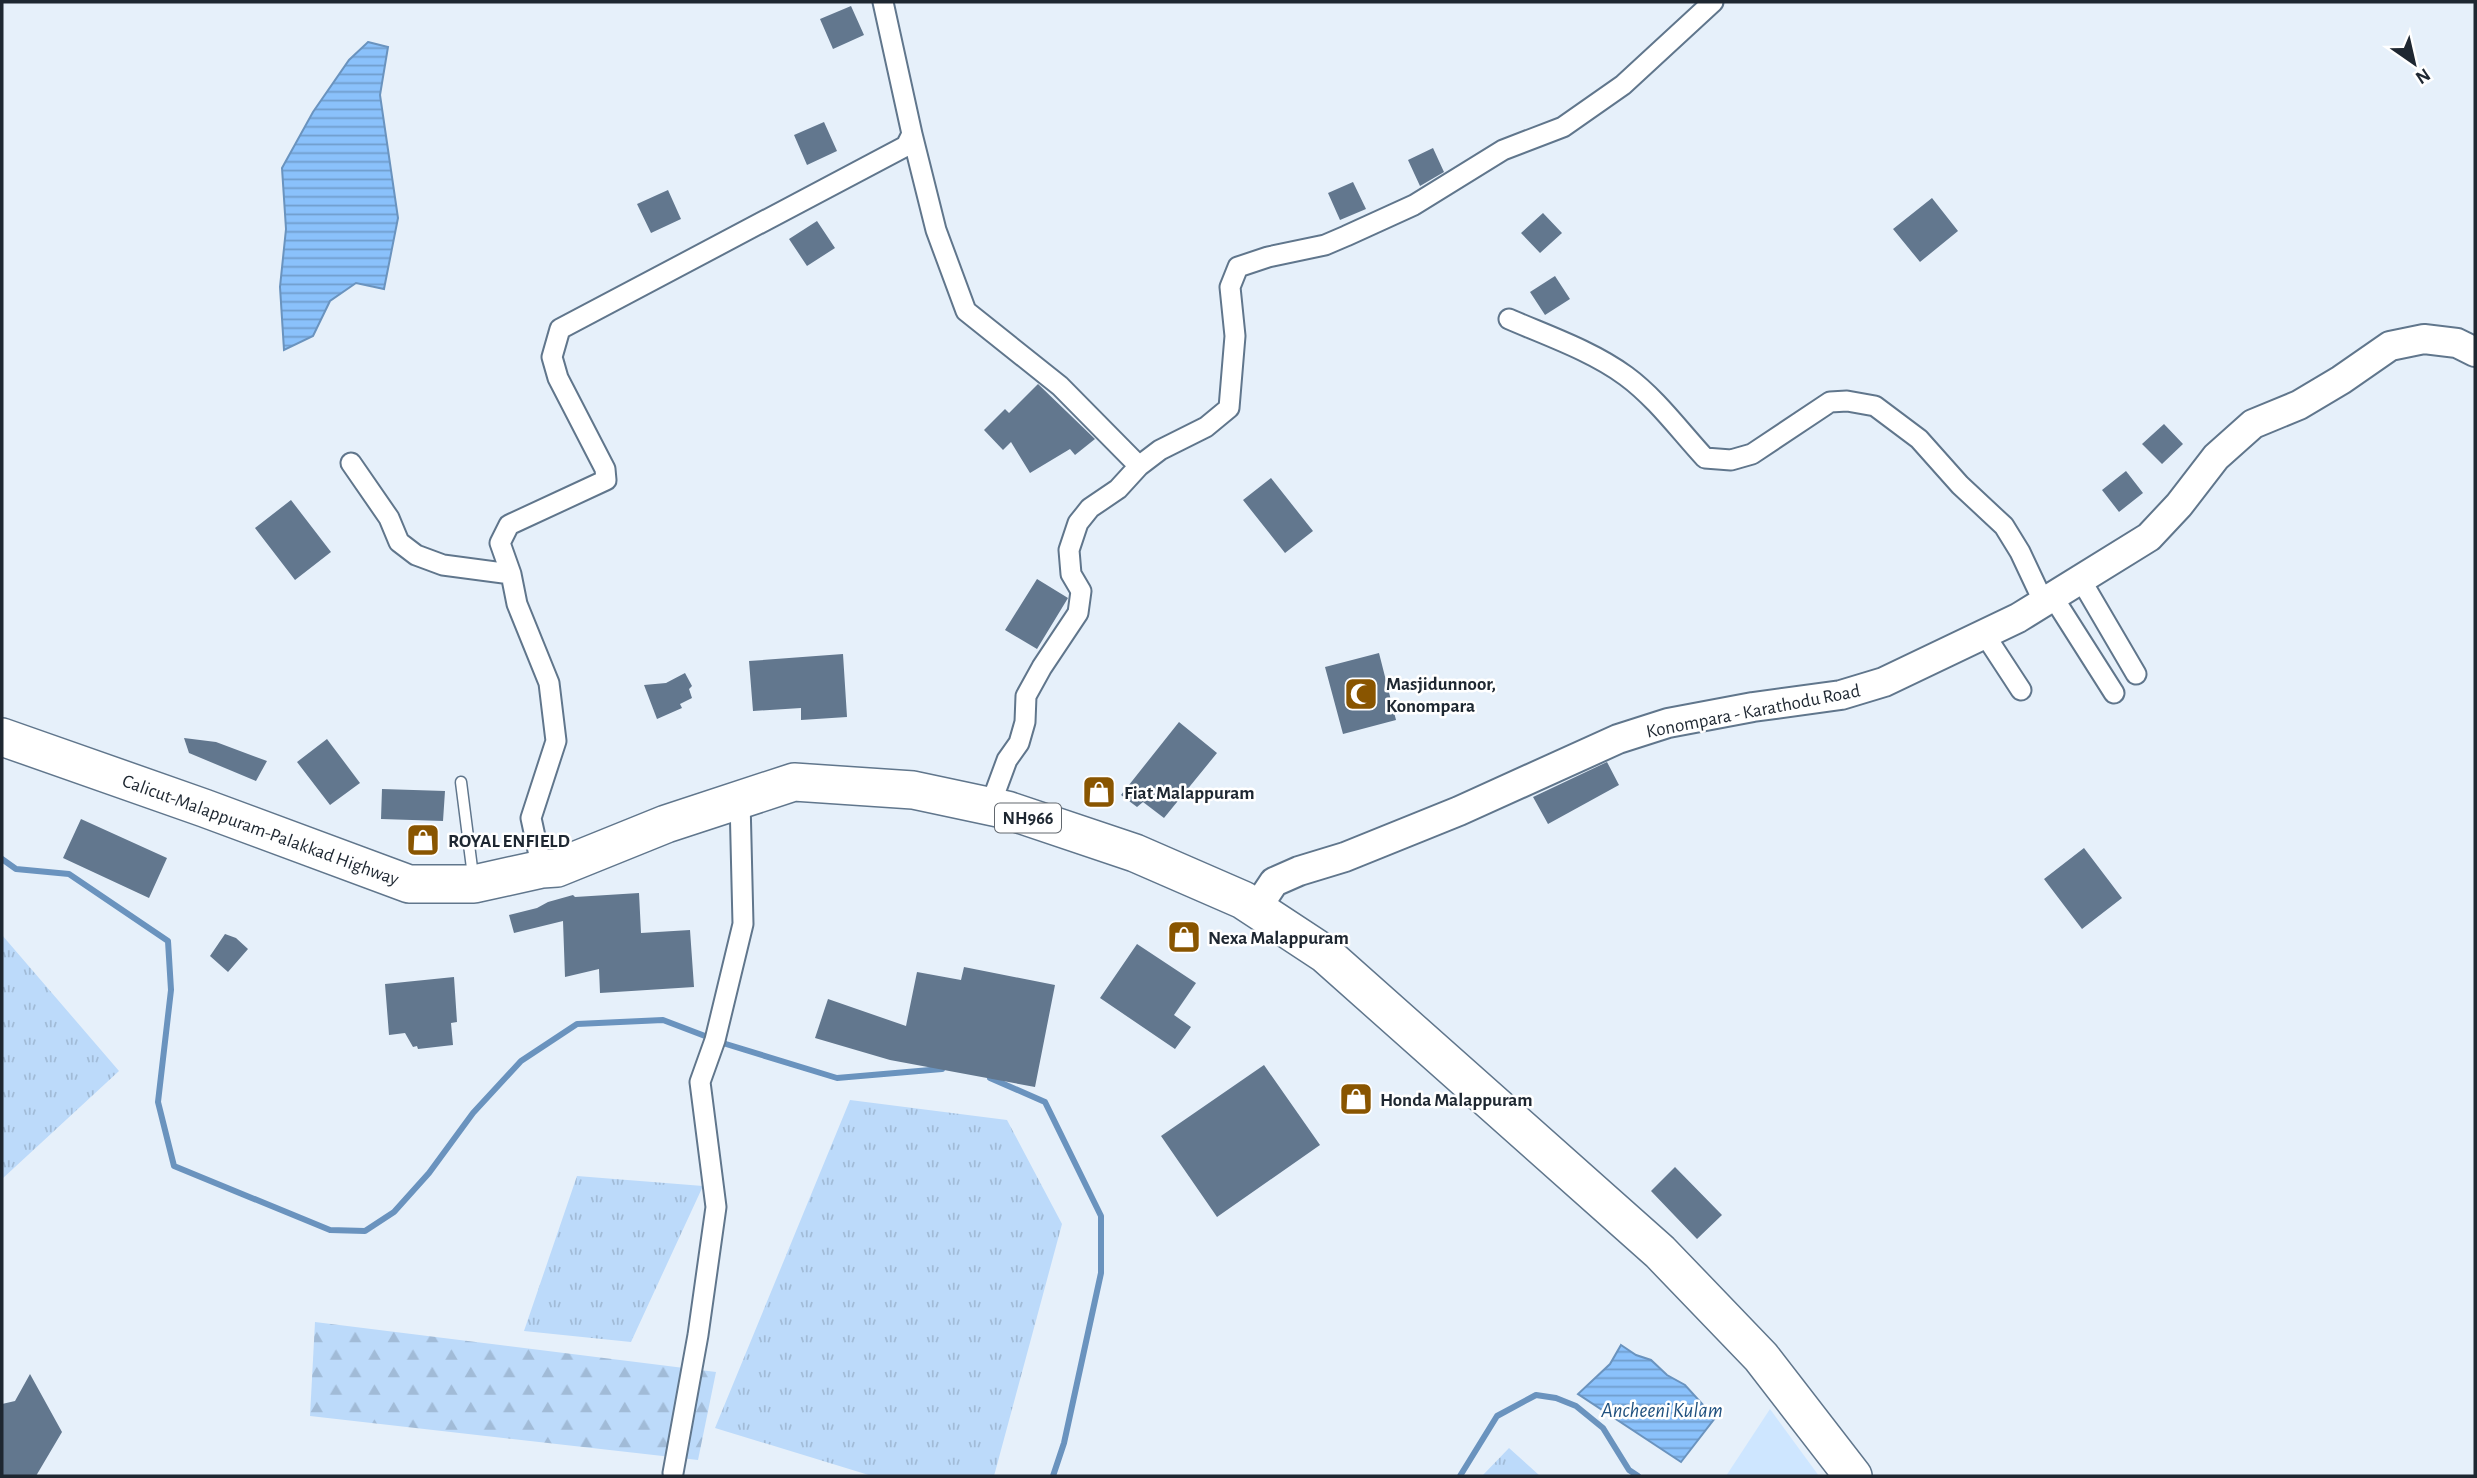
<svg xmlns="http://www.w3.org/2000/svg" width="2477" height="1478" font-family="'Alegreya Sans',sans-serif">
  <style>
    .built { fill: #cee6ff }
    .grass { fill: url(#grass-tufts) }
    .forest { fill: url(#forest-firs) }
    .water { fill: url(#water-rules); stroke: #6a93be; stroke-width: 2 }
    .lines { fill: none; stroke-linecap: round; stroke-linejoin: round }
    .stream { stroke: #6a93be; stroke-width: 6 }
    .building { fill: #62778e }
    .lane-casing { stroke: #60768c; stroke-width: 13 }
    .street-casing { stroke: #60768c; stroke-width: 23 }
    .secondary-casing { stroke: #60768c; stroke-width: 32 }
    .highway-casing { stroke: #60768c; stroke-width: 40 }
    .lane { stroke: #fff; stroke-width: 10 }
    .street { stroke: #fff; stroke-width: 19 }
    .secondary { stroke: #fff; stroke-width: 28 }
    .highway { stroke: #fff; stroke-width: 37 }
    .labels { text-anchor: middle; stroke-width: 5; stroke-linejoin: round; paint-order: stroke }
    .shield { fill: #fff; stroke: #62686f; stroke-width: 2 }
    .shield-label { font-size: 18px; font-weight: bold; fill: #1e2731 }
    .poi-label { font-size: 19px; font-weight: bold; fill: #1e2731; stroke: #fff; text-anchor: start }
    .street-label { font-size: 19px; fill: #1e2731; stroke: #fff }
    .water-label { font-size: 21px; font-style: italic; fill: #20517f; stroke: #fff }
  </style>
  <defs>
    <pattern id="grass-tufts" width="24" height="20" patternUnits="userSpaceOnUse" patternTransform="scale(1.75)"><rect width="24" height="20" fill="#bcdafa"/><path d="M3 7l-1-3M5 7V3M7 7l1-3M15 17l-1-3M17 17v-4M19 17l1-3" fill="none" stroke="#a1bbd7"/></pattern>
    <pattern id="forest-firs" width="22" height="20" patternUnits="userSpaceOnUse" patternTransform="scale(1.75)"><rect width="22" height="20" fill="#bcdafa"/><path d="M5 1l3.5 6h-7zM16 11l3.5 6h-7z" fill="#a1bbd7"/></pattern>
    <pattern id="water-rules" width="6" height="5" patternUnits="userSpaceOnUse" patternTransform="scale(1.75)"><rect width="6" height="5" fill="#8ac1fb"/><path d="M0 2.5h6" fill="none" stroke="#709dcc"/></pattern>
  </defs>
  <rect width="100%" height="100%" fill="#e6f0fa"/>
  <path class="built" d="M1770,1409L1819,1476H1726Z"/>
  <path class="grass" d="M2,935L119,1071L2,1179Z
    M850,1100L1007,1120L1062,1224L994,1476H872L715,1428Z
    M577,1176L703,1186L631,1342L524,1331Z
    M1509,1448L1539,1475L1543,1476H1482Z"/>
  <path class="forest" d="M315,1322L716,1372L698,1460L310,1416Z"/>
  <path class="water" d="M368,42L388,47L380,95L398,218L384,289L356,283L330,301L313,336L284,350L280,287L286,229L282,168L313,112L349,60Z
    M1621,1345L1636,1355L1651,1360L1667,1375L1685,1385L1715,1418L1681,1462L1578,1394L1610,1364Z"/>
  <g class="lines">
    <path class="stream" d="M2,859L16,869L69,874L168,941L171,990L158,1102L174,1166L330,1230L365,1231L394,1212L429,1173L473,1113L521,1061L577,1024L663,1020L726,1044L837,1078L942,1069
      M990,1078L1045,1102L1101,1216V1273L1064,1443L1053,1476
      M1460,1476L1497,1416L1536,1395L1556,1398L1576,1406L1603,1428L1629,1470L1638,1476"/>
  </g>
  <path class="building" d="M851,6L864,35L833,49L820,19Z
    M824,122L837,151L807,165L794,135Z
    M1433,148L1444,172L1420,186L1408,160Z
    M1353,182L1366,209L1340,220L1328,193Z
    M668,190L681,219L651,233L637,204Z
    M1932,198L1958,231L1920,262L1893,229Z
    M1543,213L1562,233L1540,253L1521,233Z
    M817,221L835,248L807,266L789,239Z
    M1555,276L1570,299L1545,315L1530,292Z
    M1038,384L1095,439L1075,455L1070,449L1030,473L1011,442L1003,450L984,430L1005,409L1009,413Z
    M2164,424L2183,444L2162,464L2142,444Z
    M2126,471L2143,493L2119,512L2102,490Z
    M1271,478L1313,531L1285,553L1243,500Z
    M291,500L331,552L295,580L255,528Z
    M1037,579L1068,598L1037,649L1005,630Z
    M1379,653L1396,720L1343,734L1325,667Z
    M843,654L847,717L801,720V708L753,711L749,661Z
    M685,673L692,686L689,689L692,698L680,704L682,708L657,719L644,685L666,683Z
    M1179,722L1217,753L1164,818L1143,802L1137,807L1121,795Z
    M184,738L216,742L267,761L256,781L189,753Z
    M327,739L360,783L330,805L297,762Z
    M1607,762L1619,785L1548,824L1533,797Z
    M382,789L445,791L443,821L381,819Z
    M81,819L167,858L149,898L63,858Z
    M2084,848L2122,898L2082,929L2044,879Z
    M639,893L641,933L690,930L694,987L600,993L599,969L565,977L563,921L514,933L509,915L537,908L548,902L573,895L575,897Z
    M225,934L236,938L248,949L228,972L210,956Z
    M1137,944L1196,983L1174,1015L1191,1027L1175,1049L1100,998Z
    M964,967L1055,985L1035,1087L890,1060L815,1038L828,999L906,1026L917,972L961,980Z
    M454,977L457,1022L451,1023L453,1045L418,1049L417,1046L413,1047L405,1033L389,1035L385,984Z
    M1264,1065L1320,1145L1217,1217L1161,1136Z
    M1675,1167L1722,1215L1697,1239L1651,1191Z
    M30,1374L62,1432L36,1476H2V1404L15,1401Z"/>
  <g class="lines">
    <defs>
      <path id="lane" d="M461,782L473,876"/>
      <path id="street" d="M912,134L936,230L966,311L1060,386L1139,466
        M1509,319C1548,336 1592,351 1626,376C1656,398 1680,431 1705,458L1731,460L1752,454L1830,402L1847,401L1875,406L1919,439L1960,485L2004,526L2020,552L2044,603
        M351,463L389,518L399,542L416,555L443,565L511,574
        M2081,580L2136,674
        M2053,597L2114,693
        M1985,635L2021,690
        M990,806L1007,760L1019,743L1025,722L1026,696L1042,667L1078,613L1081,591L1071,574L1069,550L1078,523L1090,508L1118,489L1139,466L1160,450L1206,427L1229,408L1235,336L1230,287L1238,267L1268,257L1325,245L1346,236L1414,205L1503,150L1563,127L1623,85L1713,2
        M542,869L531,818L556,741L549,683L517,604L511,574L500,543L509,525L606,480L605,469L558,378L552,357L560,329L906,146L912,134L883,2
        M673,1473L698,1335L716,1207L700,1082L715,1040L743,924L740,800"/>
      <path id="secondary" d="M1256,909L1274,882L1299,871L1345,857L1459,811L1618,739L1668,723L1753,707L1841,695L1884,682L2018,618L2149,537L2179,505L2216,457L2253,424L2299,405L2341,380L2390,346L2424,339L2457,343L2475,352"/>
      <path id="highway" d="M2,737L204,808L409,884H474L542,869L557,868L666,824L794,782L913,790L1007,810L1135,853L1243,900L1325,954L1660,1252L1761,1357L1853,1476"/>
    </defs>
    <use href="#lane" class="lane-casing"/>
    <use href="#street" class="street-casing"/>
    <use href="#secondary" class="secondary-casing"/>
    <use href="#highway" class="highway-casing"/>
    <use href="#lane" class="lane"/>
    <use href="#street" class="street"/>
    <use href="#secondary" class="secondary"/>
    <use href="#highway" class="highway"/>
  </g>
  <defs>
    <symbol id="mosque-square" viewBox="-11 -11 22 22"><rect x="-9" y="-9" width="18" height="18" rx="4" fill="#895500" stroke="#fff"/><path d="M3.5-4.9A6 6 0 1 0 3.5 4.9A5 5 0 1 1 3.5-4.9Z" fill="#fff"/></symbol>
    <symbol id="shop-square" viewBox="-11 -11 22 22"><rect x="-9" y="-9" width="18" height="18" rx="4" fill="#895500" stroke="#fff"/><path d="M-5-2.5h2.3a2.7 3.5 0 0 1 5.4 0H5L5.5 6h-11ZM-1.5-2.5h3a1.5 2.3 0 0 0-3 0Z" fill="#fff"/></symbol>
  </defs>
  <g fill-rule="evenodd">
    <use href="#mosque-square" x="1342" y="675" width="38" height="38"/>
    <use href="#shop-square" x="1080" y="773" width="38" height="38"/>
    <use href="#shop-square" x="404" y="821" width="38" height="38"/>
    <use href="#shop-square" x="1165" y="918" width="38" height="38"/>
    <use href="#shop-square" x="1337" y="1080" width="38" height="38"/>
  </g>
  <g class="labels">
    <rect class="shield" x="995" y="803.5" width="66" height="29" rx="5"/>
    <g class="shield-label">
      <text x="1028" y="824">NH966</text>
    </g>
    <g class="poi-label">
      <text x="1386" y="690">Masjidunnoor,<tspan x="1386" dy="22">Konompara</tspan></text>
      <text x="1124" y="799">Fiat Malappuram</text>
      <text x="448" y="847">ROYAL ENFIELD</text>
      <text x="1208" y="944">Nexa Malappuram</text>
      <text x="1380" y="1106">Honda Malappuram</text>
    </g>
    <g class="street-label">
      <text transform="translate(1753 710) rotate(-11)" y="7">Konompara - Karathodu Road</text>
      <text transform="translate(261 829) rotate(20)" y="7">Calicut-Malappuram-Palakkad Highway</text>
    </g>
    <g class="water-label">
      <text x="1662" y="1417">Ancheeni Kulam</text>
    </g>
  </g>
  <rect width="2477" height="1478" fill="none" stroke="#1e2731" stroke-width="7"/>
  <g transform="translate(2414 63) rotate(146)" stroke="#ffffff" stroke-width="5" paint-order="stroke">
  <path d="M0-5L12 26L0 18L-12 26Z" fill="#1e2731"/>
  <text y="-10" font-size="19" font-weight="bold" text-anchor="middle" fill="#1e2731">N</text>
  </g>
</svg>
